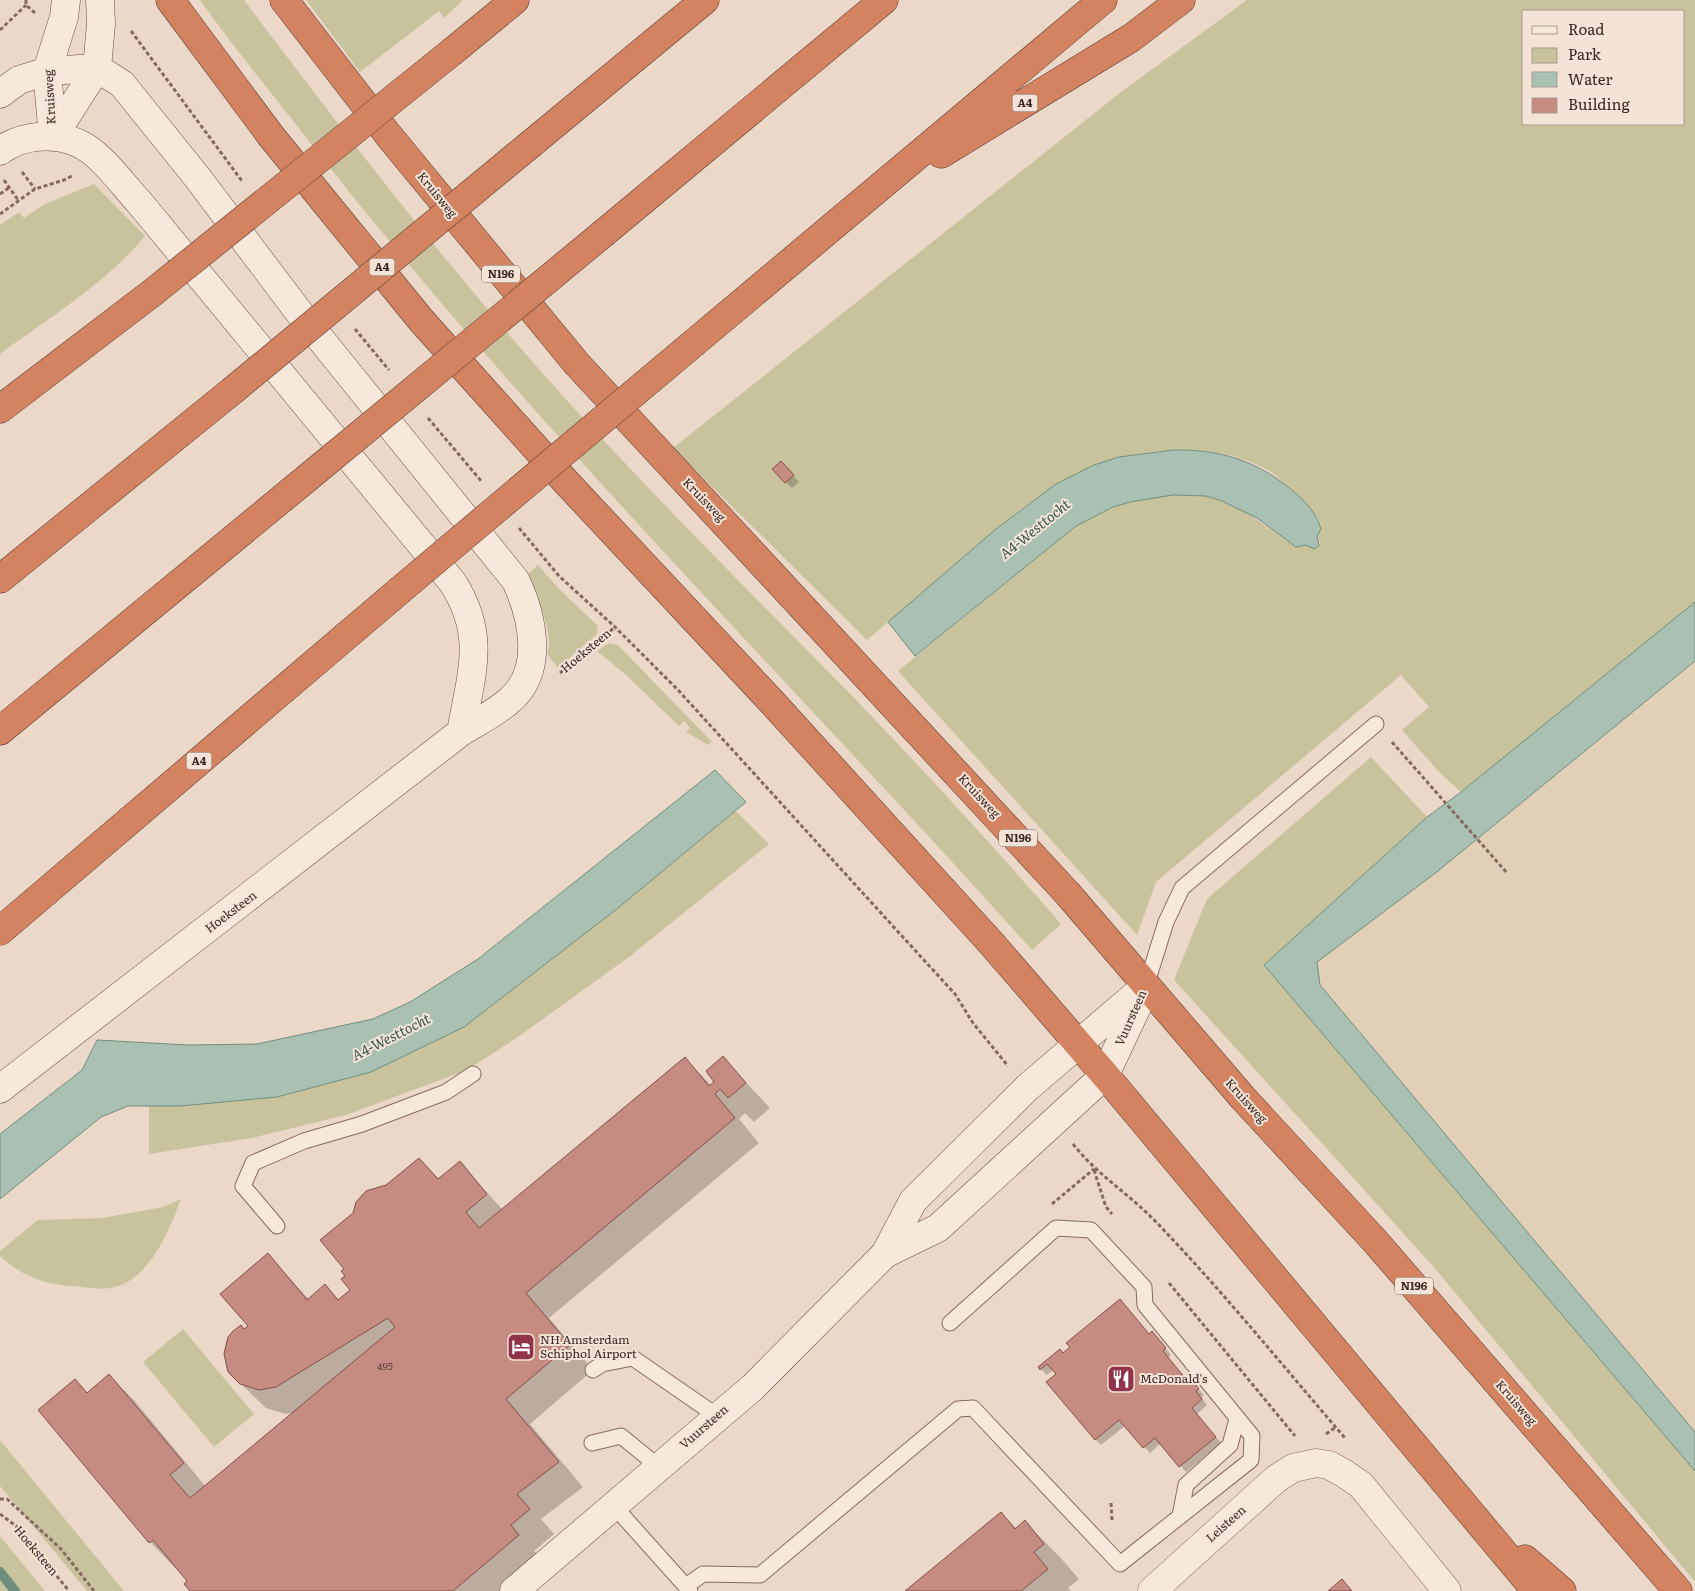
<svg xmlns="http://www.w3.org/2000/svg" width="1695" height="1591" font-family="Literata,serif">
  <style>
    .farmland { fill: #e1cfb7 }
    .green { fill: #c9c39d; fill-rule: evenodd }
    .water { fill: #a9c0b3; stroke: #708e7f }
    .shadow { fill: #0003 }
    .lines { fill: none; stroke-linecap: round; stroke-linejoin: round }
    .stream { stroke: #708e7f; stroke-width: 10 }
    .building { fill: #c78c81; stroke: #844f46 }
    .lane-casing { stroke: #876a5f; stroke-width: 17 }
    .street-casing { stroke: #876a5f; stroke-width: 29 }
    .secondary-casing { stroke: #694b42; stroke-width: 29 }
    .highway-casing { stroke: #553932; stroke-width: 29 }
    .path { stroke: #876a5f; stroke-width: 3; stroke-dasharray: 4 2.5; stroke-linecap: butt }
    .lane { stroke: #f7e8dc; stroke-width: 15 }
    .street { stroke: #f7e8dc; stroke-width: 28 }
    .secondary { stroke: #f7e8dc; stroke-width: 28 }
    .highway { stroke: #d48361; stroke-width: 28 }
    .highway-bridge-casing { stroke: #553932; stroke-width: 29; stroke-linecap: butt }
    .highway-bridge { stroke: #d48361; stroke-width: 28 }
    .labels { text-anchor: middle; stroke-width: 4; stroke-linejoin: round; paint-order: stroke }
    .number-label { font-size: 10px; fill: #5c4039 }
    .shield { fill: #f4e4d8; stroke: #705f58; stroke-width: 1 }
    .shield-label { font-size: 11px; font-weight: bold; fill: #382621 }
    .street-label { font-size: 12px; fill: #382621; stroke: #f4e4d8 }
    .poi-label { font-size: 12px; fill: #382621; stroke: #f4e4d8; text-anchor: start }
    .water-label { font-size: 14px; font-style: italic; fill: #32574b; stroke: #f4e4d8 }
  </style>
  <rect width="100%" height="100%" fill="#ecd8c9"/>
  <path class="farmland" d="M1695,661V1432L1320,985L1317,961L1438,870Z"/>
  <path class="green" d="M200,0H244C364,159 485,316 622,460C700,543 781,623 860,704C929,776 996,849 1061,924L1032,950C789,679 532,427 308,140C273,95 234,48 200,0Z
    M306,0H463L444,18L439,11L360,72Z
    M1247,0H1695V602L1461,792L1440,773L1402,730L1429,707L1401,675L1156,882L1137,935L898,671L1076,526L1113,507L1149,497L1173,495L1206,496L1240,508L1296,547L1306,545L1318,548L1320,543L1317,536L1321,526L1317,517C1303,503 1289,486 1274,474C1249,457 1213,450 1184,450C1088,451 1037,494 968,553C935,582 901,611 867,640L673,448L1121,92ZM1524,11H1684V124H1524Z
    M94,184L145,236C105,284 50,317 0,354V225L19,212L24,218L45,204Z
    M538,565L559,589L598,626L597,634L558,668L547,654C556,635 535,594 525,577Z
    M609,643L618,645L712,742L708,745L686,732L690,728L684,721L679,726L626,675L597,651Z
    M1371,757L1427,817L1264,965L1695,1471V1582L1432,1265L1174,980L1207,899Z
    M736,811L769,844L629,957L515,1039L467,1070L346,1115L252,1138L149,1154V1106H180L371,1072L464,1027L618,908Z
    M181,1199C169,1231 149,1282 110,1288C98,1290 84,1287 72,1286C44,1285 20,1275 0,1256V1251L38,1220L102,1218L163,1207Z
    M183,1329L254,1414L214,1447L143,1362Z
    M0,1440L124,1591H87L0,1486Z
    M0,1536L45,1591H0Z"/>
  <path class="water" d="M1173,450C1220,449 1259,461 1294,492C1305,501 1317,514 1321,529L1317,536L1319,546L1314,549L1306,545L1296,547L1257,518L1222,501L1206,496L1173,495L1130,502L1113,507L1076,526L915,656L888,622L996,529L1056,484L1094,465L1119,457Z
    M1695,602V661L1438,871L1317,962L1320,985L1695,1432V1471L1264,965L1427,817L1461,792Z
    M715,770L746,802L618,908L464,1027L371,1072L277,1097L180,1106H128L101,1117L0,1199V1134L82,1070L97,1040L188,1045L257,1044L373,1019L410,1002L478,959Z"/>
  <path class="shadow" d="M781,463L799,482L792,488L774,470Z
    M723,1058L770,1108L754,1122L745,1113L739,1119L759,1143L549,1318L593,1370L530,1424L583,1487L541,1519L554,1534L534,1551L543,1560L506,1591H191L189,1582L150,1542L40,1410L88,1394L109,1376L134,1400L206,1487L295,1412L285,1414L266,1408L240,1383L244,1330L250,1326L268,1255L309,1299L325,1286L339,1300L352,1290L345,1269L387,1186L419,1159L440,1180L460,1163L503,1210L685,1059L712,1086L716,1082Z
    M1149,1335L1158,1339L1171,1355L1168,1358L1191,1385L1193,1383L1204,1395L1201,1397L1207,1405L1197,1414L1221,1443L1186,1472L1161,1443L1150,1453L1125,1426L1101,1445L1096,1440L1057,1374L1053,1370L1047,1375L1039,1367L1063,1354Z
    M1001,1513L1017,1529L1025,1522L1060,1557L1079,1579L1068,1588L1071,1591H907Z"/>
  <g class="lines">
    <path class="stream" d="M0,1572L15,1591"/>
  </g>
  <path class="building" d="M781,461L794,475L785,483L772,469Z
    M723,1056L746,1083L728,1098L720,1089L715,1094L735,1118L526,1293L570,1345L506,1399L559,1462L517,1494L530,1509L511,1525L519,1535L453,1591H190L184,1584L187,1581L153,1540L149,1543L38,1410L75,1379L87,1393L109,1374L184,1463L170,1475L190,1498L395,1327L388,1318L276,1387L259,1390L240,1384L228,1372L224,1354L228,1337L233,1331L241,1325L244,1329L248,1326L220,1294L268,1253L307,1300L325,1284L338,1300L350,1290L341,1279L345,1276L341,1271L344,1269L320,1240L353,1213L356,1202L366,1191L386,1185L419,1158L438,1179L460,1161L487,1194L466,1212L479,1228L685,1057L709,1086L714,1082L706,1071Z
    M1120,1299L1149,1334L1152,1331L1166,1348L1163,1351L1190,1384L1193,1381L1199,1389L1196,1391L1202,1399L1192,1408L1216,1437L1179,1467L1155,1438L1143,1448L1119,1420L1095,1440L1046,1382L1056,1374L1047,1364L1040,1370L1038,1367L1060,1349L1063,1353L1070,1347L1066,1343Z
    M1001,1512L1015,1529L1025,1520L1044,1544L1034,1552L1048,1569L1021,1591H905Z
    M1342,1579L1352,1591H1328Z"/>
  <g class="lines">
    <defs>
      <path id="lane" d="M1146,986L1166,922L1182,888L1376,724
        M277,1226L243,1186L253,1163L304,1141L362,1124L446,1092L473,1074
        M593,1370L602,1364L633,1358L717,1416
        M592,1443L621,1436L659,1467
        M614,1506L690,1591
        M1180,1516L1186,1485L1230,1445L1237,1419
        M686,1586L703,1574L760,1575L958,1409L973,1408L1120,1564L1251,1460L1252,1436L1145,1305L1144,1287L1091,1230L1056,1228L950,1323"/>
      <path id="street" d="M1152,1591L1276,1479L1293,1468L1316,1463L1329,1465L1345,1474L1361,1485L1447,1591"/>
      <path id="secondary" d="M0,94L19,80L47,71L97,68L122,84L197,177L298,311L516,581C532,616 545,670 510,700C496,713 477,722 461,732L0,1089
        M53,137L97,68L101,24L100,0
        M53,137L47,71L64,17L66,0
        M0,151C21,135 53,132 78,143C102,154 121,183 139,202L453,583C487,637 471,674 461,732
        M885,1254L938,1228L1105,1075L1144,992
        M514,1591L753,1387L885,1254L913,1201L1028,1087L1146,986"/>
      <path id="highway" d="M170,0L271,136L421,320L567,483L771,701L992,944L1105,1075L1536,1591
        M284,0L389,136L577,364L1068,894L1243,1098L1374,1240L1678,1591
        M453,51L515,0
        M532,143L705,0
        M941,154L1131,38L1181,0
        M605,232L884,0
        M695,342L1103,0
        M0,409L152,293
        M0,579L232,391
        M0,731L306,479
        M0,931L399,591
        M1525,1559L1562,1591"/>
    </defs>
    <use href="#lane" class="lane-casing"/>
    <use href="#street" class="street-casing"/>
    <use href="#secondary" class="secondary-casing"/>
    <use href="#highway" class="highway-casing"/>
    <path class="path" d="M26,0V5L35,13
      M0,30L26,5
      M131,31L242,181
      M22,172L35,189
      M4,180L18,200
      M0,194L10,187
      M0,214L35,189L64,180L74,175
      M355,329L389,370
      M428,418L482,482
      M519,528L559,576L615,627L678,690L891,924L955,994L973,1023L1008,1066
      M560,673L615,627
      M1392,742L1507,873
      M1073,1144C1098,1176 1131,1195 1159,1225C1224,1293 1283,1366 1345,1438
      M1094,1170L1106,1207L1112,1214
      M1052,1204L1094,1169
      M1169,1283L1295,1436
      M1326,1434L1336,1427
      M0,1499H7L61,1549L94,1591
      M1111,1503L1112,1520
      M0,1514L16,1526L69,1591"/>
    <use href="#lane" class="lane"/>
    <use href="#street" class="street"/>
    <use href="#secondary" class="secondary"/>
    <use href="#highway" class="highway"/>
    <defs>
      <path id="highway-bridge" d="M152,293L453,51
        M232,391L532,143
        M306,479L605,232
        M399,591L695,342"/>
    </defs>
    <use href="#highway-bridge" class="highway-bridge-casing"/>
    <use href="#highway-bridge" class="highway-bridge"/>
  </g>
  <defs>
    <symbol id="hotel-square" viewBox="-11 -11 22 22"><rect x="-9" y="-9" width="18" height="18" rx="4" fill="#92334c" stroke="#f4e4d8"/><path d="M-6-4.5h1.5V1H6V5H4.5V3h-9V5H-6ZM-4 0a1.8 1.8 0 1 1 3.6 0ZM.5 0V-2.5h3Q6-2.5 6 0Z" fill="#fff"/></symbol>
    <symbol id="restaurant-square" viewBox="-11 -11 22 22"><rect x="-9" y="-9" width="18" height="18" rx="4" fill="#92334c" stroke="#f4e4d8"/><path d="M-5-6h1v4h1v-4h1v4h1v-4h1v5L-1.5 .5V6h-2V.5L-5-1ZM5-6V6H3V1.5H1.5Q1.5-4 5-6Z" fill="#fff"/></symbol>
  </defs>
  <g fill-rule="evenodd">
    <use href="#hotel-square" x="505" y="1331" width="32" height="32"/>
    <use href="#restaurant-square" x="1105" y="1363" width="32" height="32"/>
  </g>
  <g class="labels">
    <g class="number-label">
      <text x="385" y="1370">495</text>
    </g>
    <g class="shield">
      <rect x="1012.5" y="94.5" width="25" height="17" rx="4"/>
      <rect x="369.5" y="258.5" width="25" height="17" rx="4"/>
      <rect x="482" y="265.5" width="38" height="17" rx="4"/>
      <rect x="186.5" y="752.5" width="25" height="17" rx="4"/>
      <rect x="999" y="829.5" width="38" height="17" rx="4"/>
      <rect x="1395" y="1277.5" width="38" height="17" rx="4"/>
    </g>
    <g class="shield-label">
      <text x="1025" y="107">A4</text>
      <text x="382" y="271">A4</text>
      <text x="501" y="278">N196</text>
      <text x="199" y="765">A4</text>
      <text x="1018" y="842">N196</text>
      <text x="1414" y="1290">N196</text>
    </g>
    <g class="street-label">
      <text transform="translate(50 97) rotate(-93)" y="4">Kruisweg</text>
      <text transform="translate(437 195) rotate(51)" y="4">Kruisweg</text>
      <text transform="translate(704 500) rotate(46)" y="4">Kruisweg</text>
      <text transform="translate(586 651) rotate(-40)" y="4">Hoeksteen</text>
      <text transform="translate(979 796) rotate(47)" y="4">Kruisweg</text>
      <text transform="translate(231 912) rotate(-37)" y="4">Hoeksteen</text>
      <text transform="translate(1131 1018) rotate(-66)" y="4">Vuursteen</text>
      <text transform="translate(1246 1101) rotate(48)" y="4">Kruisweg</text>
      <text transform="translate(1516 1403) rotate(49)" y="4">Kruisweg</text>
      <text transform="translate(704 1427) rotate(-41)" y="4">Vuursteen</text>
      <text transform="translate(1226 1524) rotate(-42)" y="4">Leisteen</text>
      <text transform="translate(36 1551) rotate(50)" y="4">Hoeksteen</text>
    </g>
    <g class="poi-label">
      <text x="540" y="1344">NH Amsterdam<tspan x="540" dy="14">Schiphol Airport</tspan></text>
      <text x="1140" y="1383">McDonald's</text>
    </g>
    <g class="water-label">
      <text transform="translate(1035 529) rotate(-39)" y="5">A4-Westtocht</text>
      <text transform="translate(391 1037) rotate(-27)" y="5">A4-Westtocht</text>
    </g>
  </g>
  <rect x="1522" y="10" width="162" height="115" fill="#f4e4d8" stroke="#a9988f"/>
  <rect x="1532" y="26" width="25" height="8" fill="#f7e8dc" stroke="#a9988f"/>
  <text x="1568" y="35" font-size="15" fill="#382621">Road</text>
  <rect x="1532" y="48" width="25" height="15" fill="#c9c39d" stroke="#a9988f"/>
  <text x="1568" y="60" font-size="15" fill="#382621">Park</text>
  <rect x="1532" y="72" width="25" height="15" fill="#a9c0b3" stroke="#a9988f"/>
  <text x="1568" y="85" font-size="15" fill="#382621">Water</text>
  <rect x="1532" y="98" width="25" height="15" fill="#c78c81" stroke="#a9988f"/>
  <text x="1568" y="110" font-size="15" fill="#382621">Building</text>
</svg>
